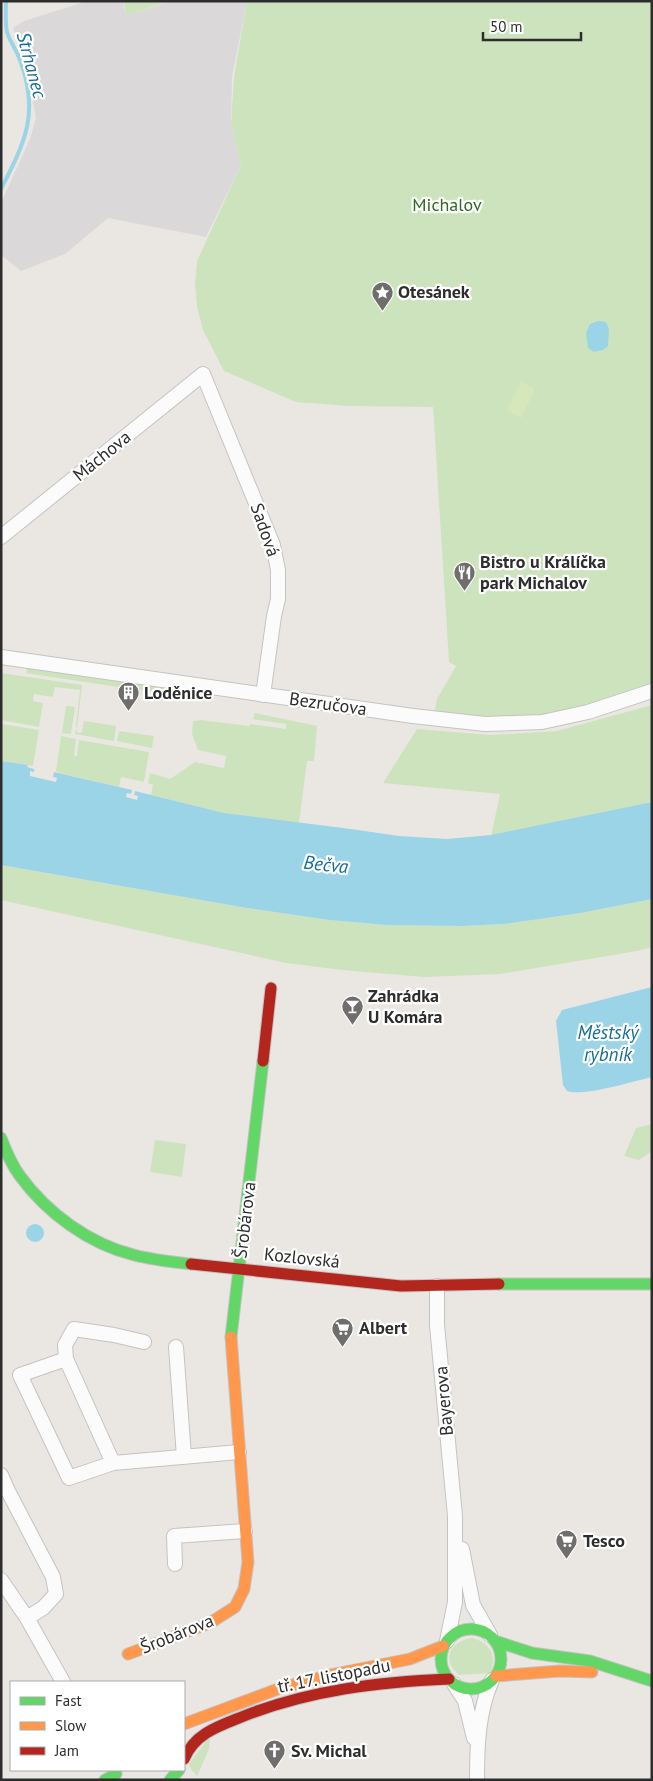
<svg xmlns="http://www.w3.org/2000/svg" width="653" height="1781" font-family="'PT Sans',sans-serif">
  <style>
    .industrial { fill: #dbd8da }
    .green { fill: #cde3be }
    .pitch { fill: #d7e7bc }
    .water { fill: #9bd4e7 }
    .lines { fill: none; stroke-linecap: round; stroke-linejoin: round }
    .stream { stroke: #9bd4e7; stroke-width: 4 }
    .street-casing { stroke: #c4c3c3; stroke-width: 16 }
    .fast-casing { stroke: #c4c3c3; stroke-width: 13 }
    .slow-casing { stroke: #c4c3c3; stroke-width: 13 }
    .jam-casing { stroke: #c4c3c3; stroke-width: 13 }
    .street { stroke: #fcfbfb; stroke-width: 14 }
    .fast { stroke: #63d668; stroke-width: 11 }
    .slow { stroke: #ff974d; stroke-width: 11 }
    .jam { stroke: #b3261e; stroke-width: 11 }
    .labels { text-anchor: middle; stroke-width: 4.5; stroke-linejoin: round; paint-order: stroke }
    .park-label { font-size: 18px; fill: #2e671f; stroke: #fff }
    .poi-label { font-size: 18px; font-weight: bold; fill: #2d2d2d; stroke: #fff; text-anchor: start }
    .street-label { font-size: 18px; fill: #2d2d2d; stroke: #fff }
    .water-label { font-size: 19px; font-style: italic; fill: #156c98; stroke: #fff }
  </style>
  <rect width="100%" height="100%" fill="#eae7e3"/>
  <path class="industrial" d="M87,1H122L127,15L171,1H247L232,77L231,123L241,165L206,237L108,218L65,254L21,271L1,255V203L30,139L36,118L27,65L13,28L24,21Z"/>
  <path class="green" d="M123,1H169L127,15Z
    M247,1H652V688L586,709L544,716L504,719L438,715L435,710L437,699L456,666L449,662L433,407L348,406L296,402L224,371L203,330L197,307L195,284L197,261L241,165L231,124L234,77Z
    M27,668L178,690V696L26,673Z
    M1,673L82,685L77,728L76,726L80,690L55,687L53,697L34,694L33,701L43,703L39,727L1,720Z
    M652,705V802L491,836L500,794L383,783L417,729L491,735L557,731Z
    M66,706L75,707L71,734L62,733Z
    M255,713L317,726L314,761H307L299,823L224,813L151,795L153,785L148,783L150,773L170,779L195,762L224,768L226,756L198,750L192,734L193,721L201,720L249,726L250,724L286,729V724L253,719Z
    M84,721L116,726L114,741L75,734L76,729L78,733L82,732Z
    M1,724L39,730L33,766L1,761Z
    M119,731L154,736L152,748L117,741Z
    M61,736L76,739L74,756H77L79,740L149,752L144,782L121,777L119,787L60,773L56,771Z
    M1,865L247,908L329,920L387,925L462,926L504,924L581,913L652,899V947L637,951L500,974L424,977L342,970L286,963L1,900Z
    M652,1124V1151L639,1160L624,1156L636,1128Z
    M155,1140L186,1144L182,1177L150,1172Z
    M472,1638C490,1642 498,1657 490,1673L459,1675C440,1659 451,1641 472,1638Z
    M210,1736L209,1749L197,1776L191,1769L189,1764Z"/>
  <path class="pitch" d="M521,382L535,389L521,418L507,411Z"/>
  <path class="water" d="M598,321L606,322L609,329L608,346L603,350L594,352L588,348L586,333L590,324Z
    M1,761L28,765L27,767L34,769V772L30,771V776L56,782L57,778L53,777L54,772L132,790L131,794L127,793L126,797L137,800L138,796L134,795L135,791L224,813L351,829L399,836L447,839L491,835L652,802V899L581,913L504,924L462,926L387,925L329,920L247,908L1,865Z
    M652,987V1077C634,1081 583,1097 567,1091L563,1085L556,1021L562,1010Z
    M26 1233a9 9 0 1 1 18 0a9 9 0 1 1-18 0Z"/>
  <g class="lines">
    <path class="stream" d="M1,189C25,142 40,113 20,60C17,51 10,42 7,32C5,22 6,11 6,1"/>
    <defs>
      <path id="street" d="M1,537L203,374L273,545L278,570V599L274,616L263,695
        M1,657L413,716L485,724L542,722L588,712L652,691
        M437,1286V1325L455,1516V1602L447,1641
        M144,1342L114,1335L74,1329L65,1345L66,1359L20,1375L69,1478L113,1463L239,1452
        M176,1347L184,1457
        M66,1359L113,1463
        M1,1475L8,1491L53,1577L56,1594L43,1608L27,1618
        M462,1549L473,1605L490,1635
        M175,1564L174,1536L245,1531
        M1,1580L27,1618L63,1682
        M454,1684L465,1701L474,1738
        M477,1780C477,1746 478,1712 492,1680"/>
      <path id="fast" d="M1,1138C6,1151 11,1164 20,1176C47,1213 89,1244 134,1255C153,1260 173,1262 191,1264
        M499,1284H652
        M231,1337L263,1061
        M441 1659a30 30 0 1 1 60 0a30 30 0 1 1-60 0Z
        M495,1641L532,1653L590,1661L652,1681
        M105,1780L116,1774
        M170,1780L179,1770"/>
      <path id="slow" d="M128,1654L210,1623L235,1607L244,1589L248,1562L231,1337
        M496,1676L560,1671L592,1672
        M184,1724L278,1689L330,1675L410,1659L443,1646"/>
      <path id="jam" d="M263,1061L271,988
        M191,1264L401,1286L499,1284
        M184,1759C195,1733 219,1726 244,1716C310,1690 379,1682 449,1679"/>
    </defs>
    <use href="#street" class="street-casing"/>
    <use href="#fast" class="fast-casing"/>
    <use href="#slow" class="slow-casing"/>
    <use href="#jam" class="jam-casing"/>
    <use href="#street" class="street"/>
    <use href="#fast" class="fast"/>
    <use href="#slow" class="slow"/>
    <use href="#jam" class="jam"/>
  </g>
  <defs>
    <symbol id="sight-pin" viewBox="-11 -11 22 30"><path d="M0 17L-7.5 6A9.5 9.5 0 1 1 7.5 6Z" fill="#6f6e6d" stroke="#fff"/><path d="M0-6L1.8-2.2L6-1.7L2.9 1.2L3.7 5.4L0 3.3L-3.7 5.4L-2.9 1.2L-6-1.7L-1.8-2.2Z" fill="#fff"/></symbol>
    <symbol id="restaurant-pin" viewBox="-11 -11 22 30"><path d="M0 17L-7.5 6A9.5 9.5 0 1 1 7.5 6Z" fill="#6f6e6d" stroke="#fff"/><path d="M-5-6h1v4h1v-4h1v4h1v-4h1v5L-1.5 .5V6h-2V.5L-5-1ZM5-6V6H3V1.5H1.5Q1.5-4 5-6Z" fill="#fff"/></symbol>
    <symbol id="building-pin" viewBox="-11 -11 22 30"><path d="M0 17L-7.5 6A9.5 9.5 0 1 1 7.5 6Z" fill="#6f6e6d" stroke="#fff"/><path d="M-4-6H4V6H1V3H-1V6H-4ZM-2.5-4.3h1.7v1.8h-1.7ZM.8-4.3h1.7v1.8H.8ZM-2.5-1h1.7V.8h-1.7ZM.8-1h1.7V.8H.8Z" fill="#fff"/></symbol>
    <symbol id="bar-pin" viewBox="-11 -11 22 30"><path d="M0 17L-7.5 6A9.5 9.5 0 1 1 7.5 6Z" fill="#6f6e6d" stroke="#fff"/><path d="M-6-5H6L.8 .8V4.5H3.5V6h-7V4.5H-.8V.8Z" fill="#fff"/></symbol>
    <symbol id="supermarket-pin" viewBox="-11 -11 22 30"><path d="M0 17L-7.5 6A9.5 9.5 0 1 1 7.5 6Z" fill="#6f6e6d" stroke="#fff"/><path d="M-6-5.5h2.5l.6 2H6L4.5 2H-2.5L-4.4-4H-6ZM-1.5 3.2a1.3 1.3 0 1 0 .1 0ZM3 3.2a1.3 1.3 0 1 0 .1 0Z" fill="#fff"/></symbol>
    <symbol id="church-pin" viewBox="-11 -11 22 30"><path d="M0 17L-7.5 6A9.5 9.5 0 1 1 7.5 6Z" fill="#6f6e6d" stroke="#fff"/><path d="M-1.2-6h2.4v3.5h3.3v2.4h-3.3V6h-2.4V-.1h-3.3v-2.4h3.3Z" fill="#fff"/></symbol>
  </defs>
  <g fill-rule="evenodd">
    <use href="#sight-pin" x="370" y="280" width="25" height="34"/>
    <use href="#restaurant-pin" x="452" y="560" width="25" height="34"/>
    <use href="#building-pin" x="116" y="680" width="25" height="34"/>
    <use href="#bar-pin" x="340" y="994" width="25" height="34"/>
    <use href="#supermarket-pin" x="330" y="1316" width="25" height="34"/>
    <use href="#supermarket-pin" x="554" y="1528" width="25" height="34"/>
    <use href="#church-pin" x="262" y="1738" width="25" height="34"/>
  </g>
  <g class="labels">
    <g class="park-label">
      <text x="447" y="211">Michalov</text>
    </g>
    <g class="poi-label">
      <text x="398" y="298">Otesánek</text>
      <text x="480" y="568">Bistro u Králíčka<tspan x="480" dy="21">park Michalov</tspan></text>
      <text x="144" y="699">Loděnice</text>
      <text x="368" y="1002">Zahrádka<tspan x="368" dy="21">U Komára</tspan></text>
      <text x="359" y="1334">Albert</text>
      <text x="583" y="1547">Tesco</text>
      <text x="291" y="1757">Sv. Michal</text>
    </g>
    <g class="street-label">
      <text transform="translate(102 456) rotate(-39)" y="6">Máchova</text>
      <text transform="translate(265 530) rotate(71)" y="6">Sadová</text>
      <text transform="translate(328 704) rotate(8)" y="6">Bezručova</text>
      <text transform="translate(245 1220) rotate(-83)" y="6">Šrobárova</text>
      <text transform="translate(302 1258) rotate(6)" y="6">Kozlovská</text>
      <text transform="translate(444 1401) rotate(-95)" y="6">Bayerova</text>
      <text transform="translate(177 1634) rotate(-22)" y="6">Šrobárova</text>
      <text transform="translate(334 1676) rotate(-11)" y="6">tř. 17. listopadu</text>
    </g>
    <g class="water-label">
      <text transform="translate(32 65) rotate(75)" y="7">Strhanec</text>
      <text transform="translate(326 864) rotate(6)" y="7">Bečva</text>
      <text x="608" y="1039">Městský<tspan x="608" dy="22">rybník</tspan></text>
    </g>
  </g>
  <rect width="653" height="1781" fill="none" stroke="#2d2d2d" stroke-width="5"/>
  <rect x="10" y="1681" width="175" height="90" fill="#ffffff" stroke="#ababab"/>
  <rect x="20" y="1697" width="25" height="8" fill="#63d668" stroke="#ababab"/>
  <text x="55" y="1706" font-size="15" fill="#2d2d2d">Fast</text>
  <rect x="20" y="1722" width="25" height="8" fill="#ff974d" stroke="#ababab"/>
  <text x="55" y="1731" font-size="15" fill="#2d2d2d">Slow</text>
  <rect x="20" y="1747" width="25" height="8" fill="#b3261e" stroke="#ababab"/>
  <text x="55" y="1756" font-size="15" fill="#2d2d2d">Jam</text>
  <path d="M483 32v8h98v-8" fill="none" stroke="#2d2d2d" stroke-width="2.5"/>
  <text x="490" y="32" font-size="15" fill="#2d2d2d" stroke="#ffffff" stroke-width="4" paint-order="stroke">50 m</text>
</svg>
